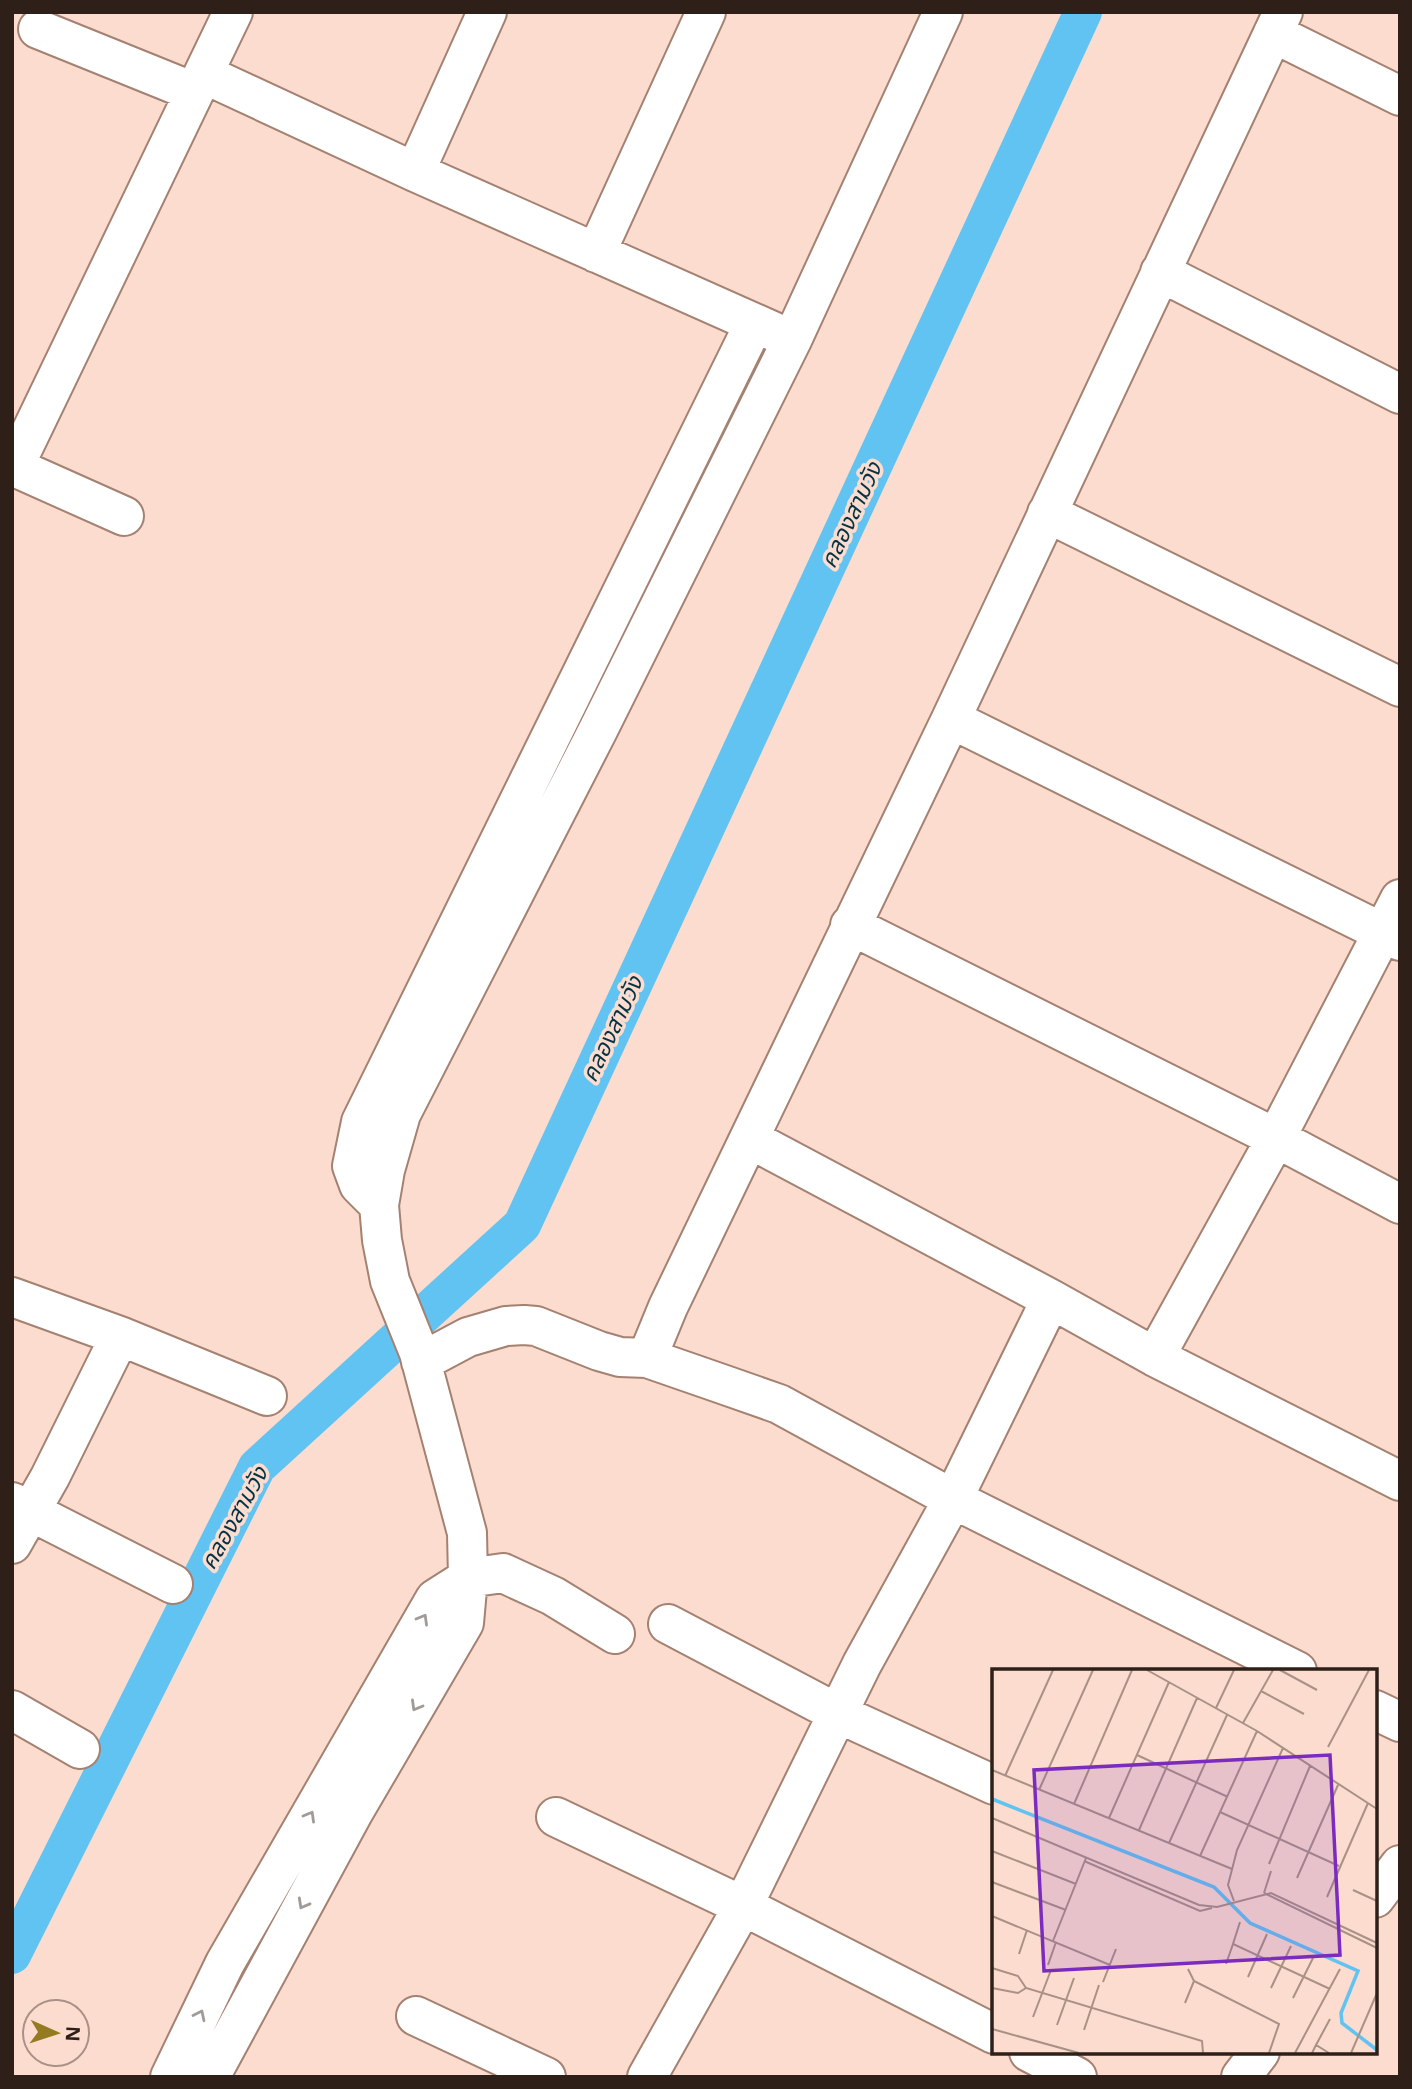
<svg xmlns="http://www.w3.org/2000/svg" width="1412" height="2089" font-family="'Noto Sans','Noto Sans Thai',sans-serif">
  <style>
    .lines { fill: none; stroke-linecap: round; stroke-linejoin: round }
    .canal { stroke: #61c3f2; stroke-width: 38 }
    .minor-casing { stroke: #a48171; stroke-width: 42 }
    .minor { stroke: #fff; stroke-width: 38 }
    .oneway { stroke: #a19b98 }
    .labels { text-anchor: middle; stroke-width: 7; stroke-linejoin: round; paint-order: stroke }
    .water-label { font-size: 23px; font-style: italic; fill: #043245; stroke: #fbdcce }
    .inset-river { fill: none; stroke: #61c3f2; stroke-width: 3.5 }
    .inset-road { fill: none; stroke: #a99186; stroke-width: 2 }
    .view { fill: #7b2cbf; fill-opacity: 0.15; stroke: #7b2cbf; stroke-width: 3.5 }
    .inset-edge { fill: none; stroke: #2e2019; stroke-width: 3.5 }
  </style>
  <rect width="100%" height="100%" fill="#fbdcce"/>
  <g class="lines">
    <path class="canal" d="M12,1955L257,1467L522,1225L1083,12"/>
    <defs>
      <path id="minor" d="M38,29L194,92
        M1273,33L1400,96
        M204,74L415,172L777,333
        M415,172L487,12
        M596,253L706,12
        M1160,272L1400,394
        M12,466L124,516
        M14,467L233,12
        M1047,513L1400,687
        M951,719L1400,941
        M850,925L1276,1138L1400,1204
        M750,1139L1051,1299L1155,1357L1400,1481
        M379,1205L359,1185L352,1166L361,1122L754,324
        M12,1297L120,1336
        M1155,1357L1276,1138L1400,899
        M647,1358L668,1307L951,719L1283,12
        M421,1362L468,1337L506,1326L524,1325L536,1326L599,1351L620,1357L647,1358L722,1384L779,1404L953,1499L1297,1671
        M12,1502L173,1584
        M12,1544L50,1477L120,1336L267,1396
        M668,1624L837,1713L994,1785
        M12,1710L80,1749
        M1375,1710L1400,1722
        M556,1817L743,1906L994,2034
        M1375,1898L1400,1865
        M416,2016L546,2077
        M1029,2052L1077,2077
        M170,2077L225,1963L435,1599L468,1578L503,1573L553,1596L615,1634
        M210,2077L353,1813L464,1623L468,1578L467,1533L419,1353L390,1281L382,1240L379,1205L385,1170L401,1114L598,730L792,340L943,12
        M647,2077L743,1906L862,1664L953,1499L1051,1299
        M1241,2077L1260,2052"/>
    </defs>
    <use href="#minor" class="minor-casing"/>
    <use href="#minor" class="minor"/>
  </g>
  <defs><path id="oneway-chevron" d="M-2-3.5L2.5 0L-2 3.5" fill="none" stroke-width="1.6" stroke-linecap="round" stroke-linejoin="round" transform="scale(1.75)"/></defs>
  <g class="oneway">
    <use href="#oneway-chevron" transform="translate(423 1619) rotate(-60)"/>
    <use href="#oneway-chevron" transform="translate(416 1706) rotate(120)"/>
    <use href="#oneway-chevron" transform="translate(310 1816) rotate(-60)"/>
    <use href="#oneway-chevron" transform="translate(303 1904) rotate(119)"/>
    <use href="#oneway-chevron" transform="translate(200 2015) rotate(-64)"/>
  </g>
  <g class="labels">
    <g class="water-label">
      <text transform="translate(851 515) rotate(-65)" y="8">คลองสามวัง</text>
      <text transform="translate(612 1029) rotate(-65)" y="8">คลองสามวัง</text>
      <text transform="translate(234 1518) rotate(-61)" y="8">คลองสามวัง</text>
    </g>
  </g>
  <g transform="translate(992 1669)">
    <rect width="385" height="385" fill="#fbdcce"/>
    <path class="inset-river" d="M0,130L222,218L258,254L366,302L349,344L350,354L385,381"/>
    <path class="inset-road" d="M155,1L265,62L385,140M288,1L325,21M269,22L312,45M224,39L242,1M251,54L281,1M336,78L377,1M145,86L236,128M0,101L240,200M13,107L61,1M47,121L101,1M82,135L140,1M228,143L347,197M0,149L207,236L225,238L279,224L385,274M117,149L177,13M147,161L205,29M177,174L235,46M0,182L84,215M208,187L265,62M92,192L208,242L220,239M277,195L318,97M305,209L346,116M0,213L74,241M361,221L385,232M272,224L385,279M272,224L279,202M335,228L376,134M242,232L236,216L245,181L291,79M0,247L118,296M248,253L241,275L338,320M61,272L94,189M27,285L35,261M234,295L241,275M56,296L64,273M0,299L26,307L34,319L210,372L211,384M196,300L202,312L287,355L277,384M256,308L275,265M111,313L124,280M0,319L26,324L34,319M279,319L299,277M301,329L322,287M193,334L202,312M41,348L59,301M65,356L82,309M0,360L87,384M92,361L107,316M324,376L338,350M303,384L348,300M320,384L324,376L337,384M359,384L385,324"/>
    <path class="view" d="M338,86L348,286L52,302L42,101Z"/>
    <rect width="385" height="385" class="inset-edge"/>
  </g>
  <rect width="1412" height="2089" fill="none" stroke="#2e2019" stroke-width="28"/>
  <g transform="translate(56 2033) rotate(93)"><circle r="33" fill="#fbdcce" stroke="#a99186" stroke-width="2"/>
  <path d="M0-5L12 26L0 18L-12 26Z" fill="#947a21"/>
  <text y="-10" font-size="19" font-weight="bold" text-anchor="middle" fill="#2e2019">N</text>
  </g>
</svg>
